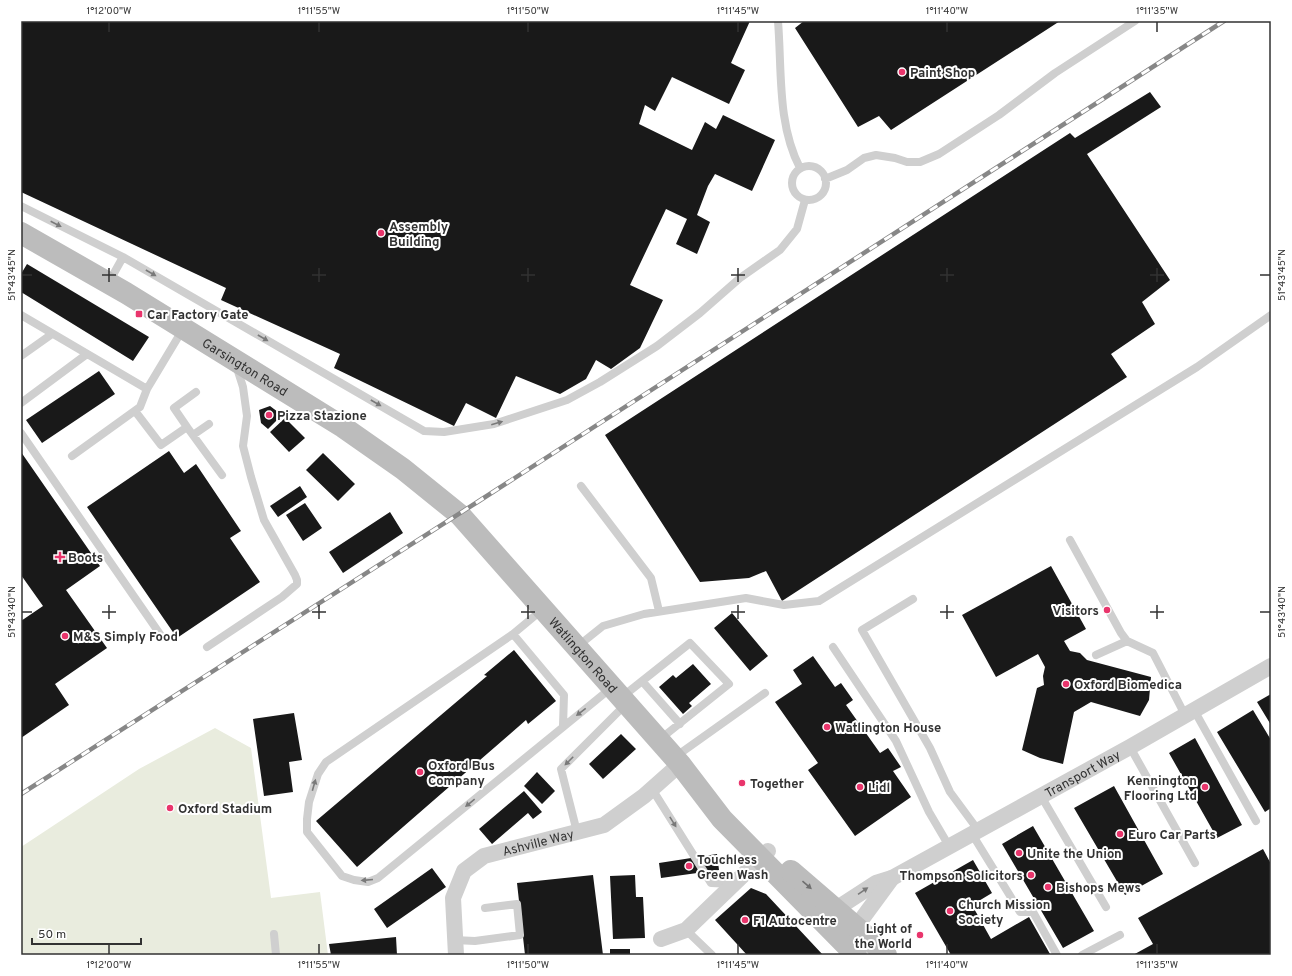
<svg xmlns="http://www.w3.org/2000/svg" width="1292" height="976" font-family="Overpass,sans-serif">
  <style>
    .garden { fill: #e9ecde }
    .building { fill: #191919 }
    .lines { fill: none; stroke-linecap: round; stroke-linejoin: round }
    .lane { stroke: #cfcfcf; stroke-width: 8 }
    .street { stroke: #cfcfcf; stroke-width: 16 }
    .secondary { stroke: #bcbcbc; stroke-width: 22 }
    .rail-casing { stroke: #878787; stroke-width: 4.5 }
    .rail { stroke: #fff; stroke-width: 3; stroke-dasharray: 9; stroke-linecap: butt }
    .oneway { fill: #797979 }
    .oneway2 { fill: #707070 }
    .ticks { fill: none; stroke: #323232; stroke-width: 1.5 }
    .poi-dot { fill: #e9356c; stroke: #fff; stroke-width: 1.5 }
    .labels { text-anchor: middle; stroke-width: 4; stroke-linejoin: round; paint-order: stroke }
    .poi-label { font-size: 13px; font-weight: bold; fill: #323232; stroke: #fff; text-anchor: start }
    .street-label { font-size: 13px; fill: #323232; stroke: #fff }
    .neatline { fill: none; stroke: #323232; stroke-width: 1.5 }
    .ticks-label { font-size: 10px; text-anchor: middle; fill: #323232 }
  </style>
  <rect width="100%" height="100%" fill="#fff"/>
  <path class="garden" d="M215,728L251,748L271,898L320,892L328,955H21V847L139,769Z"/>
  <path class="building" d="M21,21H750L731,63L745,70L729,104L672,77L655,111L645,105L639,124L692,150L705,122L716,129L723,115L775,140L752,191L715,174L708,186L697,215L710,222L697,254L676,244L687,219L666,209L630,285L663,300L640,348L611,369L596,360L586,379L560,394L516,376L496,418L466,403L454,426L334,368L340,354L221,300L226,288L21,192Z
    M804,21H1060L891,130L879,116L858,127L795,28Z
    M1150,92L1161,107L1087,154L1170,280L1142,302L1155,324L1111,354L1127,377L782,601L766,571L749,578L700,582L605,435L1070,133L1075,138Z
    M27,264L149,337L133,361L21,292V274Z
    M99,371L115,394L42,443L26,420Z
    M270,406L282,415L268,429L261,423L259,410Z
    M285,418L305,438L289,452L270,432Z
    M169,451L184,473L196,464L241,531L230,538L260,582L177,638L87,507Z
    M21,452L100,566L66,590L107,648L55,684L69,705L21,738V621L43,606L21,575Z
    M323,453L355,484L338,501L306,470Z
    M300,486L307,497L278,517L270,506Z
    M305,503L322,528L303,541L286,515Z
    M390,512L403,533L343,573L329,552Z
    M1051,566L1086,629L1064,641L1070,651L1080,653L1087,660L1151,677L1149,700L1140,716L1091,702L1074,712L1063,764L1040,758L1022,750L1037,688L1044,685L1043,676L1045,667L1038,654L996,677L962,615Z
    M732,613L768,656L750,671L714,628Z
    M514,650L556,701L528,724L526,720L357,867L316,821L487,676L484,675Z
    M813,656L835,687L841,683L853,700L846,705L880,753L888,748L901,767L893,771L911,797L855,836L808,770L818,763L775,702L802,684L793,670Z
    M693,664L711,684L689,703L692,706L683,714L659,687L673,675L676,678Z
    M1271,694V725L1257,702Z
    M1253,710L1271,740V808L1265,812L1217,732Z
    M294,713L302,760L289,762L293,792L264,796L253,719Z
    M621,734L636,749L603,779L589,764Z
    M1195,738L1242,825L1217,838L1169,753Z
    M537,772L555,791L542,804L524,786Z
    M1114,786L1163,874L1125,895L1074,808Z
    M524,791L542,812L533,819L528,813L492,844L479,829Z
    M1033,826L1094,931L1063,948L1002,844Z
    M1263,849L1271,864V955H1133L1153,944L1138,918Z
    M717,854L719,870L661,878L659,863Z
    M973,860L992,893L972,905L991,939L1029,917L1050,954L951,955L915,893Z
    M432,868L446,887L387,928L374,909Z
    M593,875L603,955H525L517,883Z
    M635,875L636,897H643L645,938L613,939L610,876Z
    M751,888L766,894L823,955H747L715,920Z
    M396,937L397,955H331L329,944Z
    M610,949H630V955H610Z"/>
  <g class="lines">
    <path class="lane" d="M778,21C782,70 777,124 800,168
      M792 183a17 17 0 1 1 34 0a17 17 0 1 1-34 0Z
      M825,179L847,170L864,158L876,155L895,158L907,162H920L939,154L999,115L1055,73L1135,21
      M21,206L123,257
      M109,282L123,257L424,431L444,432L494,424L567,400L600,382L657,346L700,313L740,278L780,250L797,229L805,200
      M21,315L147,389L183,329
      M21,356L52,334
      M21,403L87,354
      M135,411L161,445L187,427L174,408L196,392
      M187,427L222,475
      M21,433L162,637
      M193,435L209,424
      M72,456L140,407L147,389
      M581,486L651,578L659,611
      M1070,540L1121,633L1127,641L1153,653L1185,715
      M913,599L862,630L930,748L950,792L978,830
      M543,609L513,634L326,762L318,774L309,802L307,819V832L342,876L354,880L368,882L378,878L611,688
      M513,634L564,695L563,726
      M578,646L603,626L644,614L746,598L784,605L819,601L1197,367L1271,315
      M207,647L282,597L297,584V580L295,575L264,520L251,477L243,446L247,416L243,387L236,365
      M833,647L896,741L929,812L949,846
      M1096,655L1127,641
      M642,681L680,724
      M622,697L690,643L729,684L659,740
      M1194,710L1256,821
      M1130,747L1195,863
      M675,757L765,693
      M652,789L711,883L734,884
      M1041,796L1106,907
      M577,832L561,769L626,704
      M972,834L1020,912H1033L1057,955
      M686,930L712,955
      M274,934L276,955
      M454,940L475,941L520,935L517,904L485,908
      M1082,955L1120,935"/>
    <g class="street">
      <path id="s1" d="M833,920L836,909L876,883L892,878L1130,747L1271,666"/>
      <path d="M846,928L856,927L892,878"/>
      <path d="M661,939L686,930L768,851"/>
      <path id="s2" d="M456,955L453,898L464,871L484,856L604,825L644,796L680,764"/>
    </g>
    <g class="secondary">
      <path id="s3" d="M21,233L126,293L343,427L403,469L460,515L680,764L722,819L856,955"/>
      <path d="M791,871L856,927L886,955"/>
    </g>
    <defs>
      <path id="rail" d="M21,794L479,501L1224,21"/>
    </defs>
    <use href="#rail" class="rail-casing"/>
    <use href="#rail" class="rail"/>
  </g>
  <defs><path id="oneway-solid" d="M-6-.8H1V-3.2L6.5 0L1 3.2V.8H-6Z"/></defs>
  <g class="oneway">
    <use href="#oneway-solid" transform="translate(56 224) rotate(27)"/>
    <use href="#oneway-solid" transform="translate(151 273) rotate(30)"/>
    <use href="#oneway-solid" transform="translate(263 338) rotate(30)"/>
    <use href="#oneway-solid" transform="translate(376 403) rotate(30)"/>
    <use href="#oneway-solid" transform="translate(497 423) rotate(-16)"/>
    <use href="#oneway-solid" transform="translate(581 712) rotate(142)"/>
    <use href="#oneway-solid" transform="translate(569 761) rotate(135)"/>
    <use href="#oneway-solid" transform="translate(314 785) rotate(-74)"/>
    <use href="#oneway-solid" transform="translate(470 803) rotate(141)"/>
    <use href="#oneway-solid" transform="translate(673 822) rotate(58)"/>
    <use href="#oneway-solid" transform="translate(367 880) rotate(175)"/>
    <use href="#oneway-solid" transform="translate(863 891) rotate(-34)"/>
  </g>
  <use class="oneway2" href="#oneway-solid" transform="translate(807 885) rotate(41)"/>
  <path class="ticks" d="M109,22V32M319,22V32M528,22V32M738,22V32M947,22V32M1157,22V32M109,268V282M319,268V282M528,268V282M738,268V282M947,268V282M1157,268V282M22,275H32M102,275H116M312,275H326M521,275H535M731,275H745M940,275H954M1150,275H1164M1260,275H1270M109,605V619M319,605V619M528,605V619M738,605V619M947,605V619M1157,605V619M22,612H32M102,612H116M312,612H326M521,612H535M731,612H745M940,612H954M1150,612H1164M1260,612H1270M109,944V954M319,944V954M528,944V954M738,944V954M947,944V954M1157,944V954"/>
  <g class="poi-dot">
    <circle cx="902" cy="72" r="4"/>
    <circle cx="381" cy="233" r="4"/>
    <rect x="135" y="310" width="8" height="8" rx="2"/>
    <circle cx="269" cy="415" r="4"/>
    <path d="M58 551h4v4h4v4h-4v4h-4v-4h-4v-4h4z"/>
    <circle cx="1107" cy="610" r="4"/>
    <circle cx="65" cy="636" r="4"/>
    <circle cx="1066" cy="684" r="4"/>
    <circle cx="827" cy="727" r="4"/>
    <circle cx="420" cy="772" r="4"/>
    <circle cx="742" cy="783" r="4"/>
    <circle cx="860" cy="787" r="4"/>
    <circle cx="1205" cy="787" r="4"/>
    <circle cx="170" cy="808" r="4"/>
    <circle cx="1120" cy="834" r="4"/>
    <circle cx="1019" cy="853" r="4"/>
    <circle cx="689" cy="866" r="4"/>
    <circle cx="1031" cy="875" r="4"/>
    <circle cx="1048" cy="887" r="4"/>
    <circle cx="950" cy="911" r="4"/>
    <circle cx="745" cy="920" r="4"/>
    <circle cx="920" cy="935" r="4"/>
  </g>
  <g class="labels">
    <g class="poi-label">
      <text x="910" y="77">Paint Shop</text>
      <text x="389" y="231">Assembly<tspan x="389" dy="15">Building</tspan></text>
      <text x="147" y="319">Car Factory Gate</text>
      <text x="277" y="420">Pizza Stazione</text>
      <text x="68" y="562">Boots</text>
      <text x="1099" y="615" text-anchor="end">Visitors</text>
      <text x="73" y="641">M&amp;S Simply Food</text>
      <text x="1074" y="689">Oxford Biomedica</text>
      <text x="835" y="732">Watlington House</text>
      <text x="428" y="770">Oxford Bus<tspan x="428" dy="15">Company</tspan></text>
      <text x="1197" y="785" text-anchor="end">Kennington<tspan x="1197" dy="15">Flooring Ltd</tspan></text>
      <text x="750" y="788">Together</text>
      <text x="868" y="792">Lidl</text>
      <text x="178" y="813">Oxford Stadium</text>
      <text x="1128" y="839">Euro Car Parts</text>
      <text x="1027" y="858">Unite the Union</text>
      <text x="697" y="864">Touchless<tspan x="697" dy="15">Green Wash</tspan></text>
      <text x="1023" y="880" text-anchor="end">Thompson Solicitors</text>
      <text x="1056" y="892">Bishops Mews</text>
      <text x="958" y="909">Church Mission<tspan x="958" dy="15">Society</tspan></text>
      <text x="753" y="925">F1 Autocentre</text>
      <text x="912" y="933" text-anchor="end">Light of<tspan x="912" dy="15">the World</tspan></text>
    </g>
    <g class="street-label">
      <text dy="5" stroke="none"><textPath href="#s3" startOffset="261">Garsington Road</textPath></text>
      <text dy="5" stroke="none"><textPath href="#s3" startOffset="709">Watlington Road</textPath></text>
      <text dy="5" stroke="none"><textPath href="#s1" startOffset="293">Transport Way</textPath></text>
      <text dy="5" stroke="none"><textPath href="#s2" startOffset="167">Ashville Way</textPath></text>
    </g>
  </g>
  <rect width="1292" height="976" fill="none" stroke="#ffffff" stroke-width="44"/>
  <path d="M32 938v6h109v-6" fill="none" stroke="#323232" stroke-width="2"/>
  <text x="38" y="938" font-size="12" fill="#323232" stroke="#ffffff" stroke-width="3" paint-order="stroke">50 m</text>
  <rect x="22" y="22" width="1248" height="932" class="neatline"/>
  <g class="ticks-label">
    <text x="109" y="14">1°12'00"W</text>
    <text x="319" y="14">1°11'55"W</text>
    <text x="528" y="14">1°11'50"W</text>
    <text x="738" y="14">1°11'45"W</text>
    <text x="947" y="14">1°11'40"W</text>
    <text x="1157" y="14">1°11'35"W</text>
    <text transform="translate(11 275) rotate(-90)" y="4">51°43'45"N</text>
    <text transform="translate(1281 275) rotate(-90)" y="4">51°43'45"N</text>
    <text transform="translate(11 612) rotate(-90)" y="4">51°43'40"N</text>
    <text transform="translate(1281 612) rotate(-90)" y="4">51°43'40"N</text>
    <text x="109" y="968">1°12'00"W</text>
    <text x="319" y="968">1°11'55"W</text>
    <text x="528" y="968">1°11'50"W</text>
    <text x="738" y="968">1°11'45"W</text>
    <text x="947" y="968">1°11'40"W</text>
    <text x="1157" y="968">1°11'35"W</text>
  </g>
</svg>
